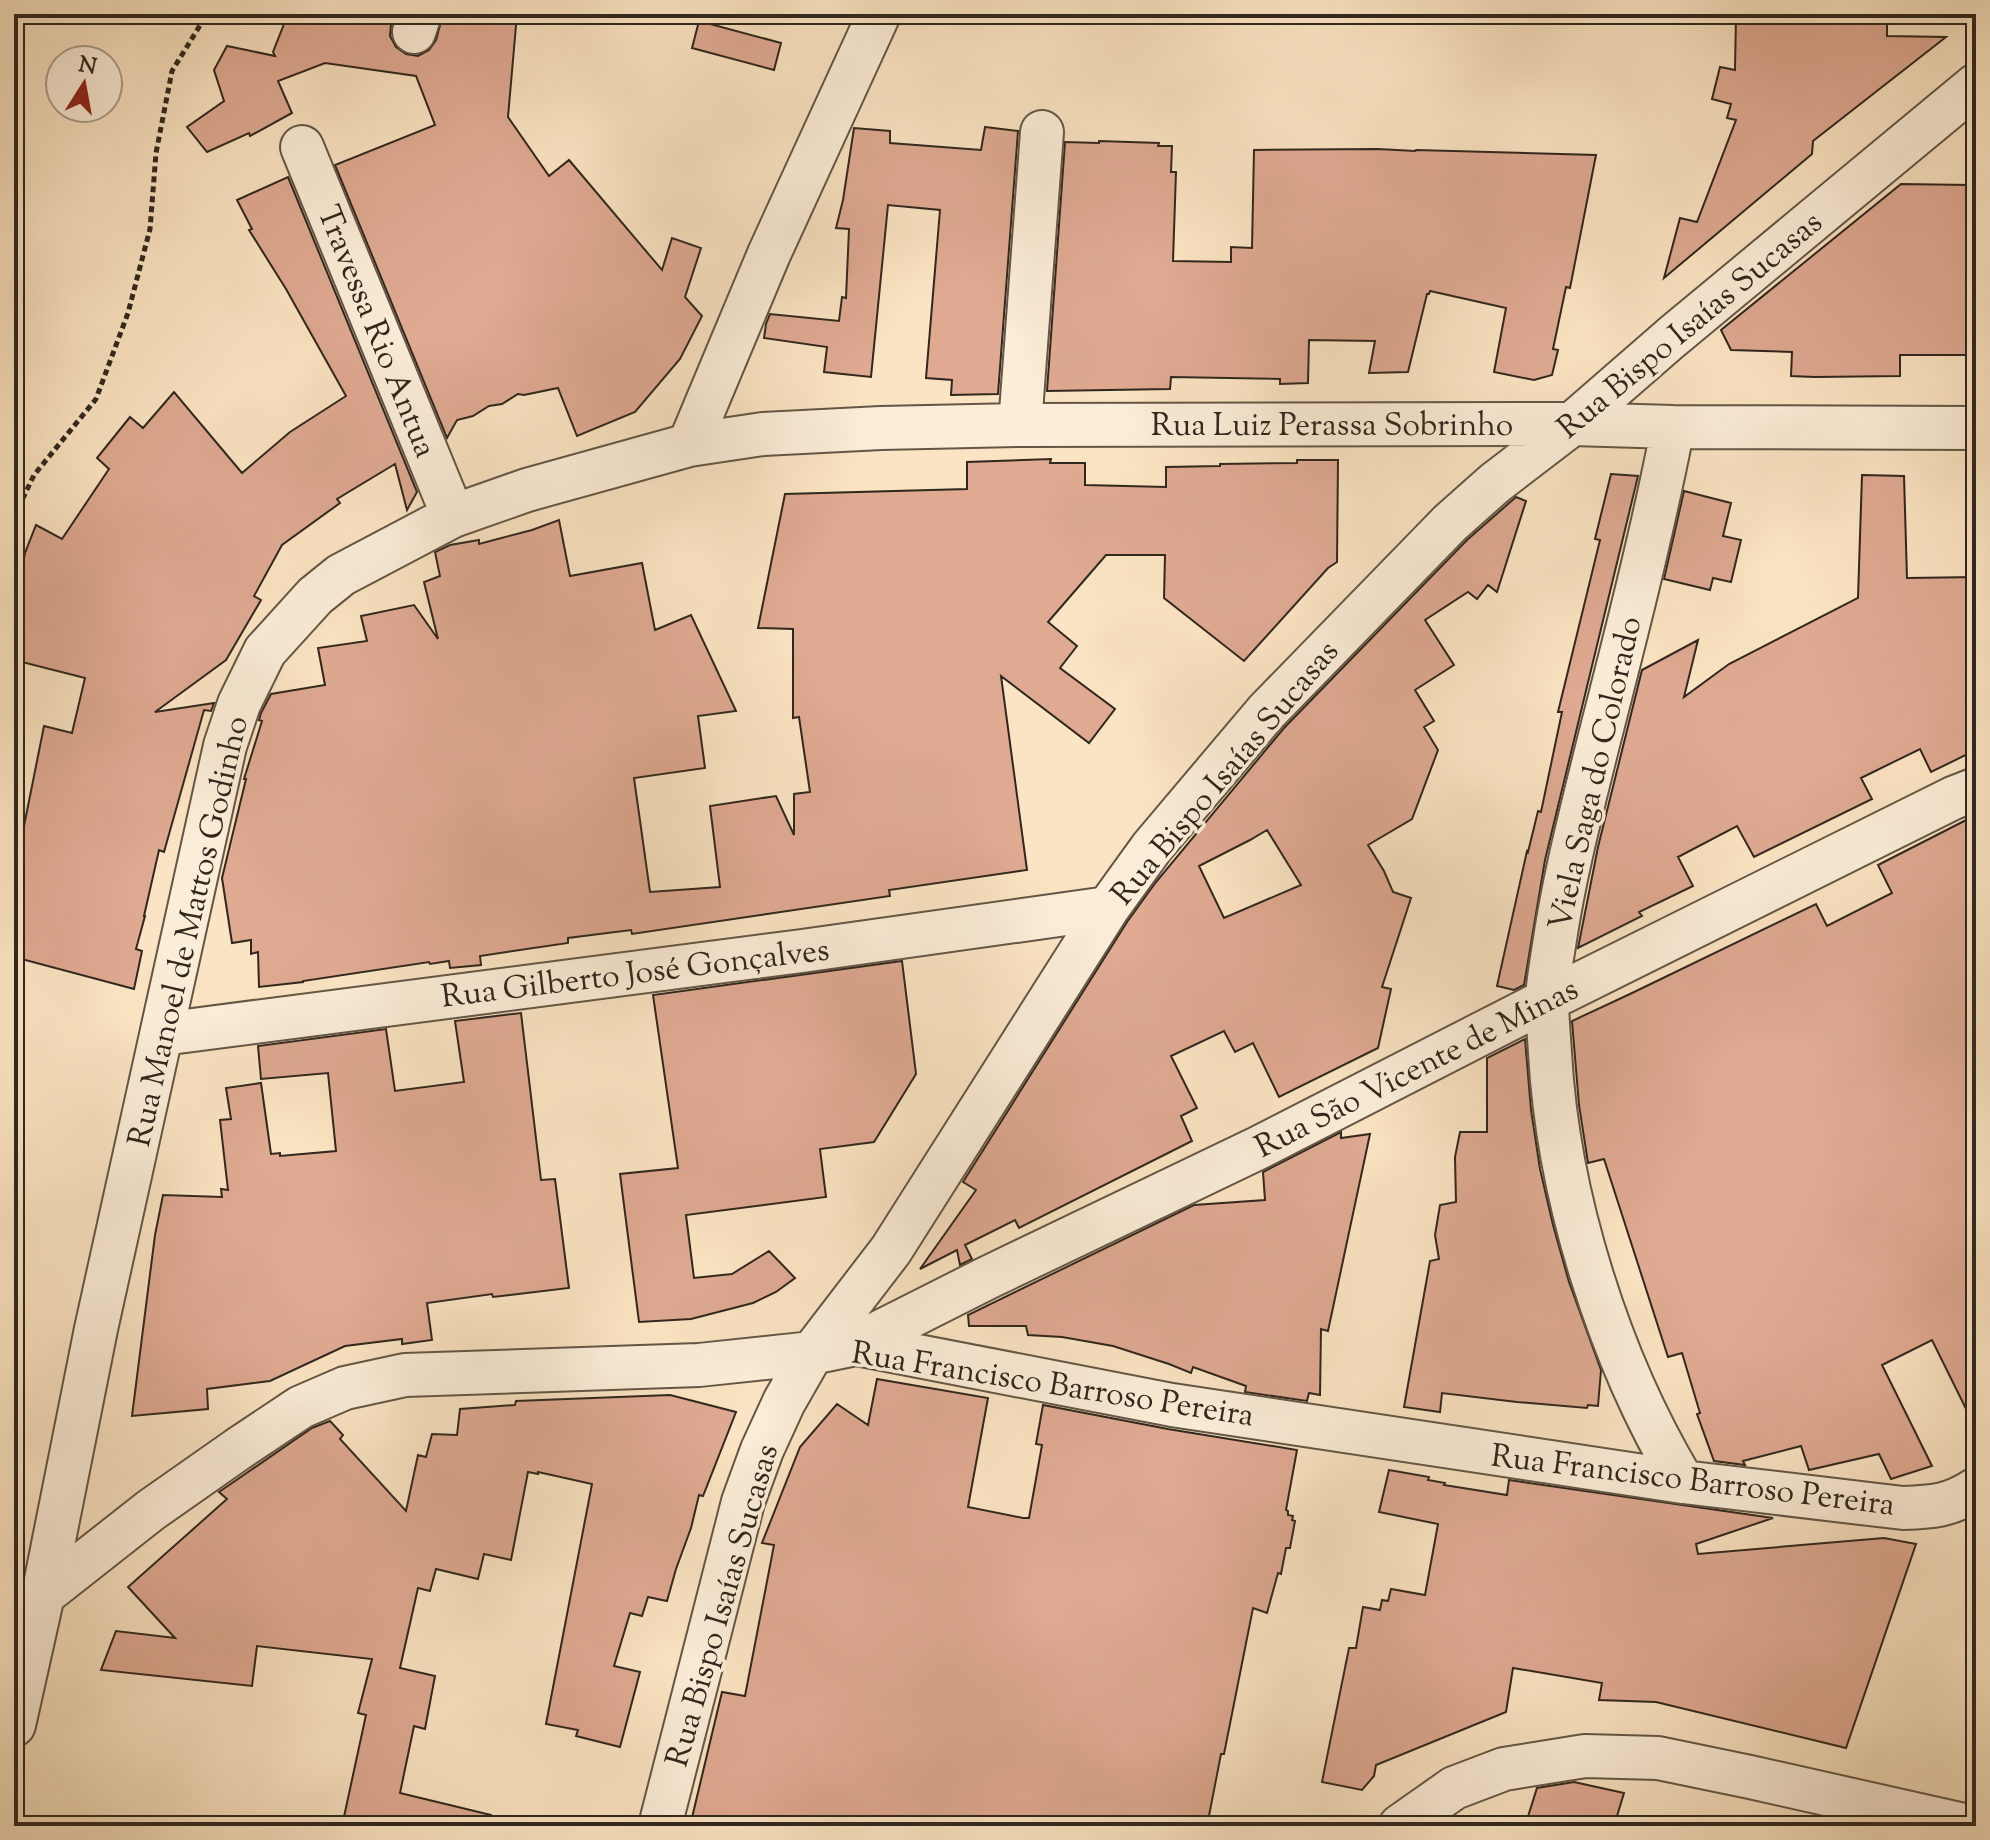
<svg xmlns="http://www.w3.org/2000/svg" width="1990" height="1840" font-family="'Sorts Mill Goudy',serif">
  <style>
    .building { fill: #dfa992; stroke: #30271d; stroke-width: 2; fill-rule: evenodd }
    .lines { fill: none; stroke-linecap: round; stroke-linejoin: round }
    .minor-casing { stroke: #635646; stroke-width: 46 }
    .path { stroke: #30271d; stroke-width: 5; stroke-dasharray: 6 4; stroke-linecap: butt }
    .minor { stroke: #fcedd8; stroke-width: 42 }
    .labels { text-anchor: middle; stroke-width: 7; stroke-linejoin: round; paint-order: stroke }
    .street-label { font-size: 32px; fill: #30271d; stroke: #fcedd8 }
  </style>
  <rect width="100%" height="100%" fill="#fbe4c3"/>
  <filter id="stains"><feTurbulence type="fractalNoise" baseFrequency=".0025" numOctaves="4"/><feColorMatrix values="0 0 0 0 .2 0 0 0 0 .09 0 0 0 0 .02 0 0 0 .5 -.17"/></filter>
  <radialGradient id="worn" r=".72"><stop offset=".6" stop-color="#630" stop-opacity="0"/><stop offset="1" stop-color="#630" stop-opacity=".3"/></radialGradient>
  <path class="building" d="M288,14H395L391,25L390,36L396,47L406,54L418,56L429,50L436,40L443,14H517L508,117L549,176L569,160L662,270L672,238L701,248L685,297L702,316L680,359L635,412L577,436L558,388L524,395L518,394L502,404L489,406L473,416L457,420L447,438L335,165L435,125L416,76L325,63L278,81L292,113L250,136L249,133L207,152L187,127L224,101L214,70L227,46L275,56L273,52Z
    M1779,14H1887V36L1946,37L1813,141L1812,154L1664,278L1680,218L1697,222L1736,120L1727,118L1731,104L1712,99L1720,67L1735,70L1736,15Z
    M699,21L781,43L774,70L692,48Z
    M985,127L1018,131L998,394L951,395L952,380L926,378L940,210L888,205L871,377L824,372L827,347L764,338L766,324L770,314L839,321L842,297L846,298L849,229L836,228L843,200L854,128L890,131V143L981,150Z
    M1099,141L1159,143L1158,146H1172L1171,172H1176L1173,261L1231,262V247L1252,248L1254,150L1378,149L1415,151L1416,150L1596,155L1570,288L1566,287L1553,349L1558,350L1552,375L1534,380L1494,372L1506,308L1430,291L1429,294H1427L1408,372L1369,373L1375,341L1309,340L1308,383L1280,384V379L1171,377L1170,389L1047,391L1065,142L1099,143Z
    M288,177L417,492L407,510L395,464L337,499L340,503L282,545L254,596L261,600L226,660L155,712L214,703L211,711L204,710L164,852L159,850L144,916H145L136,949L142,951L134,989L14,957V823L24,826L44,726L72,733L85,678L14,660V612L25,553L36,525L62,539L109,469L97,458L130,417L143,428L174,392L242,473L290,432L346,396L286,289L249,230L252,229L237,200Z
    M1901,184L1970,185V194H1976V350H1973V355H1900V376L1815,377L1791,376L1792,352L1731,350L1721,330Z
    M1051,459L1050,463H1085V485L1166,487V467L1220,466V464L1297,463V460H1338L1337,562L1328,568L1244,661L1164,598L1165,555H1106L1048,622L1077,646L1060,668L1115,709L1089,743L1001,676L1027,870L889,890L890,896L632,934L631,930L568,938V943L480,956L481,965L450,968L449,961L430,964L429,962L303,981V982L259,987L258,952L251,954V940L232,943L222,878L246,779H244L262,721L259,720L261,713L271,694L325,685L318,648L367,641L361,616L414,605L438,639L424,582L440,576L435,552L450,545L479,540V544L532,530L559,520L570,576L642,563L655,630L691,615L736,711L698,716L705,768L634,778L650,892L720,887L710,806L776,796L794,835V794L810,792L799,717L793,718V629L758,628L785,494L967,489V462Z
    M1611,474L1638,476L1545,860L1524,985L1514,990L1497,986L1527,851L1528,852L1538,811L1541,812L1562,712H1558L1600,540L1595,539Z
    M1862,475L1904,476L1907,578L1976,577V750L1931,772L1920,749L1861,778L1872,799L1754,857L1737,826L1678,857L1693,886L1639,912L1642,916L1578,948L1598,847L1642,670L1698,640L1684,697L1729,664L1858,598Z
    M1684,491L1731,503L1723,536L1741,540L1731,582L1713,578L1710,590L1664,579Z
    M1516,497L1526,501L1497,592L1488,585L1477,599L1468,592L1425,620L1454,665L1415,690L1434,721L1424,727L1438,750L1412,819L1368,845L1384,871L1393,892L1411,898L1382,987L1391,989L1378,1048L1279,1097L1253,1043L1235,1052L1224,1031L1171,1056L1197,1108L1181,1116L1192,1141L1019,1228L1015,1220L965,1245L972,1259L960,1265L957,1250L920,1269L976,1190L963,1182L1127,922L1156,882L1284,728L1467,540ZM1267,830L1301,885L1224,918L1199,866L1250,840Z
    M1976,815V1429L1932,1340L1882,1365L1932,1466L1891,1479L1879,1454L1809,1470L1801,1446L1743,1461L1745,1465L1714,1461L1697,1414L1700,1413L1682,1353L1668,1357L1604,1159L1588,1163L1579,1105L1572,1021L1630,994L1816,904L1827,926L1892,893L1878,865Z
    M902,961L916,1074L874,1142L820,1149L826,1197L686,1215L694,1278L732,1274L769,1251L795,1278L776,1292L753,1303L691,1319L639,1322L620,1174L678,1168L653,995Z
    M521,1013L541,1180L555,1179L569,1288L493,1297L492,1294L427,1303L432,1340L402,1344V1339L345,1346L270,1381L207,1389L208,1409L132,1416L155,1235L163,1195L222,1197L221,1189L228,1190L220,1120L231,1119L226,1088L261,1083L271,1154L280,1153V1156L336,1151L328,1073L261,1079L258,1046L386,1029L395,1091L464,1082L455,1021Z
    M1525,1039L1531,1110L1540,1169L1553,1225L1569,1282L1601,1370L1598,1406L1588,1405L1587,1408L1517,1402L1442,1393L1440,1412L1404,1407L1430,1261L1439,1259L1435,1235L1440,1205L1456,1202L1455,1157L1460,1132H1487V1058Z
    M1341,1132V1138L1370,1134L1328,1331L1321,1329L1320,1395L1309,1393L1307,1401L1245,1392L1246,1386L1193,1367L1191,1373L1169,1364L1113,1346L1062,1337L1028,1335L1026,1326H969L968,1315L1194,1205L1265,1200L1263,1172Z
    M877,1379L988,1398L968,1507L1023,1518H1029L1042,1445L1036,1444L1043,1405L1168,1429L1297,1450L1286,1510L1288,1511V1515L1293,1516L1292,1520L1295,1521L1290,1548H1286L1281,1574L1278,1573L1267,1613L1253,1608L1224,1754H1221L1207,1826H690L722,1692L745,1696L774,1545L762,1543L800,1447L837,1404L868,1425Z
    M670,1395L736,1412L703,1496L699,1495L691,1528L676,1569L667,1601L648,1597L642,1616L630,1613L614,1666L640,1672L620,1747L576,1736L578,1730L546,1724L592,1484L538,1472V1474L528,1472L511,1560L484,1554L478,1579L436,1569L430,1591L418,1588L400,1668L435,1676L425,1729L414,1726L400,1793L491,1815L489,1826H342L366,1715L358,1713L372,1659L257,1646L252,1686L101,1670L116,1631L175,1638L128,1587L227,1499L219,1492L312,1428L330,1421L343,1435L340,1439L406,1511L418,1455L426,1457L432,1434L457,1435L460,1409L515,1405L516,1401Z
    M1389,1470L1429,1477L1428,1480L1445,1483L1444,1485L1507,1495L1509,1480L1773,1518L1696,1544L1698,1554L1884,1538L1916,1544L1846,1748L1656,1702L1599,1700L1602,1683L1513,1668L1506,1712L1376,1765L1374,1776L1362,1790L1322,1782L1349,1648H1356L1363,1607L1380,1610L1382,1600L1388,1601L1391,1589L1425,1595L1438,1524L1379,1512Z
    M1574,1782L1624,1793L1614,1826H1525L1537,1788Z"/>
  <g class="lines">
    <defs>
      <path id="minor" d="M414,32L420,14
        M302,147L453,516
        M1020,425L1042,132
        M1673,427C1652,534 1625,639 1598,744C1582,809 1565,873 1555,939C1552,959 1548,979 1547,999C1547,1017 1549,1035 1550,1053C1558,1197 1609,1359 1683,1482
        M689,445L769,254L879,14
        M162,1034L802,951L1108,908
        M856,1344L989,1277L1258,1148L1547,1000L1953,798L1976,789
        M43,1595L151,1510L238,1449L301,1407L345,1388L405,1375L699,1365L812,1353L856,1344L1172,1405L1683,1482L1903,1508C1933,1507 1950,1506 1976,1489
        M14,1725L43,1595L96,1329L225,746L239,704L265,651L315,596L341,575L453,516L527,490L689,445L763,434L881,428L1020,425L1572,424L1673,427L1976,428
        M660,1826L743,1502L762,1450L784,1402L812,1353L891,1250L1108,908L1152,847L1266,712L1450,523L1495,483L1572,424L1672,337L1976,85
        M1400,1826L1454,1788L1504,1769L1585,1756L1658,1758L1750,1777L1968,1826"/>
    </defs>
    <use href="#minor" class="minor-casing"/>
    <path class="path" d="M14,517L34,475L96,399L128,313L150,229L156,153L172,71L207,14"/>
    <use href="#minor" class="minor"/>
  </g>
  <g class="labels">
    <g class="street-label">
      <text transform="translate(1689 324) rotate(-40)" y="11">Rua Bispo Isaías Sucasas</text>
      <text transform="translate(378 331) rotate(68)" y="11">Travessa Rio Antua</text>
      <text x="1332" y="435">Rua Luiz Perassa Sobrinho</text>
      <text transform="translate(1224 772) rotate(-50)" y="11">Rua Bispo Isaías Sucasas</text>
      <text transform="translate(1594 773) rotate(-77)" y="11">Viela Saga do Colorado</text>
      <text transform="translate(187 931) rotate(-77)" y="11">Rua Manoel de Mattos Godinho</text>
      <text transform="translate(635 972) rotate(-7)" y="11">Rua Gilberto José Gonçalves</text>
      <text transform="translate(1416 1067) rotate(-27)" y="11">Rua São Vicente de Minas</text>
      <text transform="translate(1053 1383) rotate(9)" y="11">Rua Francisco Barroso Pereira</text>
      <text transform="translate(1693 1479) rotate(7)" y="11">Rua Francisco Barroso Pereira</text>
      <text transform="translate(721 1605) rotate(-74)" y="11">Rua Bispo Isaías Sucasas</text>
    </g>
  </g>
  <rect width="1990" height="1840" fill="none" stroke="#fbe4c3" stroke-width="48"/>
  <rect x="16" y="16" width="1958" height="1808" fill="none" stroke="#30271d" stroke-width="4"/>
  <rect x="24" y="24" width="1942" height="1792" fill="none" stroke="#30271d" stroke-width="2"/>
  <g transform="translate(84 84) rotate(11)"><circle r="38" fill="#fcedd8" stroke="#aa9e8d" stroke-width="2"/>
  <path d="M0-6L14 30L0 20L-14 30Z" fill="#8f2418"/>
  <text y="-12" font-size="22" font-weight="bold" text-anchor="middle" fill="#30271d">N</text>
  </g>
  <rect width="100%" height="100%" filter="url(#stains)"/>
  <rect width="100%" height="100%" fill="url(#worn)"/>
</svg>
